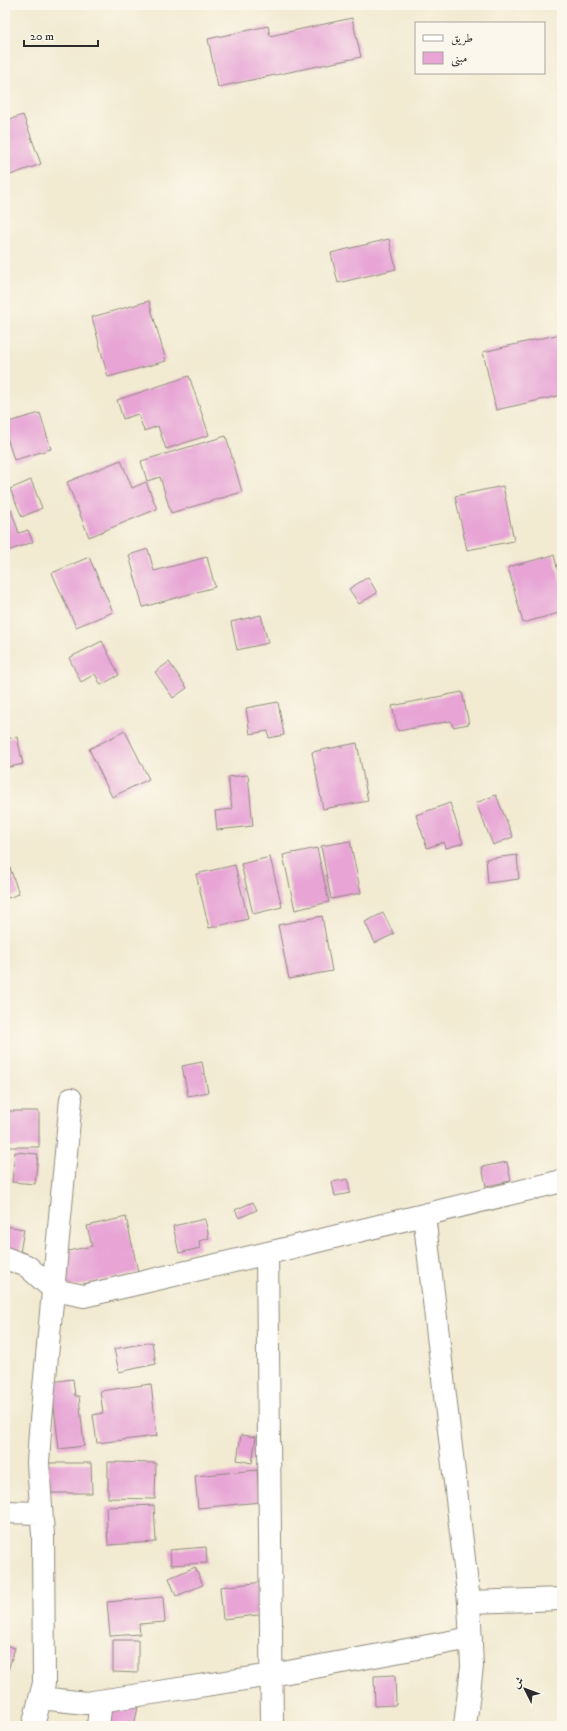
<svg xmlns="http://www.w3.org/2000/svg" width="567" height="1731" font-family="'IM FELL DW Pica',Amiri,serif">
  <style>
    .building { fill: #e7a4d5 }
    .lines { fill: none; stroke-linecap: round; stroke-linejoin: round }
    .street-casing { stroke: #8e8a7e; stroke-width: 24 }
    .street { stroke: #fff; stroke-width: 22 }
  </style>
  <rect width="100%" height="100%" fill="#fbf7ec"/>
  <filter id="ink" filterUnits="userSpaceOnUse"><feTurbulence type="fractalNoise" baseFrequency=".025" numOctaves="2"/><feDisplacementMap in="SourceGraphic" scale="8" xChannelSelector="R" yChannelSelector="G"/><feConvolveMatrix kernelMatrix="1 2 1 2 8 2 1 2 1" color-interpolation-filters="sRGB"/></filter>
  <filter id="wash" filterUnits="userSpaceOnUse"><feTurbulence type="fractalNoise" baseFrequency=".012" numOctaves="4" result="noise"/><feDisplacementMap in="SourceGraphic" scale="16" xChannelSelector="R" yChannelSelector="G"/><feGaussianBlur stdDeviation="0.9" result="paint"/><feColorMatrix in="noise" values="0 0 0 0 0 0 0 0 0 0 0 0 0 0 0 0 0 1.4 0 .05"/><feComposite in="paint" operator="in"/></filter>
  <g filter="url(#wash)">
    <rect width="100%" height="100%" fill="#f2ead1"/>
    <g id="blocks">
      <path class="building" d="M352,18L361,57L218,87L208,39L268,26L270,36Z
        M23,115L41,164L5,177V121Z
        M389,239L396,269L338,283L331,253Z
        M149,301L166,361L108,377L92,317Z
        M560,334L562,344V395L496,410L483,352Z
        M189,376L209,435L166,449L158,426L144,431L138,414L123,419L117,400Z
        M40,413L51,449L14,460L5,431V423Z
        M226,436L242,492L171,513L160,477L147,481L141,461Z
        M121,460L132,488L146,482L157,509L89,537L67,482Z
        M31,480L42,508L22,517L10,489Z
        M503,486L514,541L467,550L455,496Z
        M11,510L19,533L28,530L33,542L5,552V512Z
        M148,549L154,571L207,557L215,587L143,607L129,555Z
        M554,555L562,588V612L523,623L508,567Z
        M89,557L113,612L76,627L52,573Z
        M368,577L377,593L359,604L349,589Z
        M261,615L268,643L237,650L231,622Z
        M102,641L119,675L101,685L95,674L81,682L69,658Z
        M169,662L187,688L173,698L155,672Z
        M462,692L469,724L453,727L451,721L398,731L392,706Z
        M278,702L284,735L269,738L268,731L250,734L246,708Z
        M125,731L149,779L112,797L89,749Z
        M17,737L23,764L5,768V739Z
        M357,743L368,801L323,809L312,752Z
        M248,775L253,826L217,830L215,811L232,809L228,777Z
        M496,795L513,837L493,845L476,803Z
        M450,803L463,843L446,848L444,842L427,848L416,815Z
        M350,841L361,893L331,899L321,846Z
        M317,848L329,902L295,910L283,855Z
        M517,855L519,879L488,883L486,859Z
        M270,857L282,907L253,914L241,864Z
        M235,865L248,919L209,928L196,874Z
        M10,868L19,894L5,899V870Z
        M383,913L394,934L375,943L365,922Z
        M322,916L332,971L289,979L278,925Z
        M202,1062L208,1092L188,1096L182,1066Z
        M5,1111H39V1147H5Z
        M15,1152L38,1154L35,1184L12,1182Z
        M507,1162L511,1181L486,1186L482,1167Z
        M348,1179L350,1193L335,1196L332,1182Z
        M253,1202L257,1210L239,1218L235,1210Z
        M126,1217L138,1272L66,1288L58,1253L92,1246L87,1226Z
        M205,1219L209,1238L199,1241L200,1248L179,1253L173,1226Z
        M5,1226L24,1229L20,1253L5,1251Z
        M152,1342L156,1364L119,1372L114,1349Z
        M73,1379L75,1396H79L84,1446L59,1449L51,1382Z
        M151,1384L157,1436L97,1443L93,1415L103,1413L100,1391Z
        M241,1435L256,1437L252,1463L237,1460Z
        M108,1462L156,1463L155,1499L108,1498Z
        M48,1463H91L92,1493H48Z
        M257,1470L260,1502L198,1508L195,1476Z
        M154,1505L156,1542L108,1545L106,1507Z
        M206,1547L207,1563L171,1565L170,1550Z
        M195,1567L203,1585L176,1596L169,1578Z
        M263,1582L266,1614L223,1619L220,1587Z
        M163,1597L165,1622L139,1624L140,1634L110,1636L107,1602Z
        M113,1640H138V1673L113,1672Z
        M5,1645L15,1648L5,1680Z
        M395,1675L396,1705L375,1706L374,1676Z
        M113,1702L138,1707L134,1726H108Z"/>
    </g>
  </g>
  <g filter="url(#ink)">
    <use href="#blocks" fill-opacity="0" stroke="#8e8a7e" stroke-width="1"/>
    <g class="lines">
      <defs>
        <path id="street" d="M424,1215L469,1602L472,1666L465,1726
          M267,1253L272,1726
          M5,1258L27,1266L54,1290L84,1296L285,1249L562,1181
          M5,1512L40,1513
          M469,1602L562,1599
          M40,1698L86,1703L272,1675L471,1638
          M33,1726L44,1683L43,1535L38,1463L40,1431L71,1099
          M98,1726L101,1701"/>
      </defs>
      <use href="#street" class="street-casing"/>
      <use href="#street" class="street"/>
    </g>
  </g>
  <rect width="567" height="1731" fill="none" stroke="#fbf7ec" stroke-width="20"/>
  <rect x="415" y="22" width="130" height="52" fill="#fbf7ec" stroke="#a8a59f"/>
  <rect x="423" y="35" width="20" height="6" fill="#ffffff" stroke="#a8a59f"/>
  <text x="451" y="42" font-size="12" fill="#2b2b2b">طريق</text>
  <rect x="423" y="52" width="20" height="12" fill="#e7a4d5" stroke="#a8a59f"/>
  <text x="451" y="62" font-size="12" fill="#2b2b2b">مبنى</text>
  <g transform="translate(525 1689) rotate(312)" stroke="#fbf7ec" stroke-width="3" paint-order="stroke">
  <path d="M0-3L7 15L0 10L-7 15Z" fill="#2b2b2b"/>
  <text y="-6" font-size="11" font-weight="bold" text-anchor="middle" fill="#2b2b2b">ش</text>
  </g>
  <path d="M24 40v6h74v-6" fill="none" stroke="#2b2b2b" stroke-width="2"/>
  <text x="30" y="40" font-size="12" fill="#2b2b2b" stroke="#fbf7ec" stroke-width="3" paint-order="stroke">20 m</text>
</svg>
